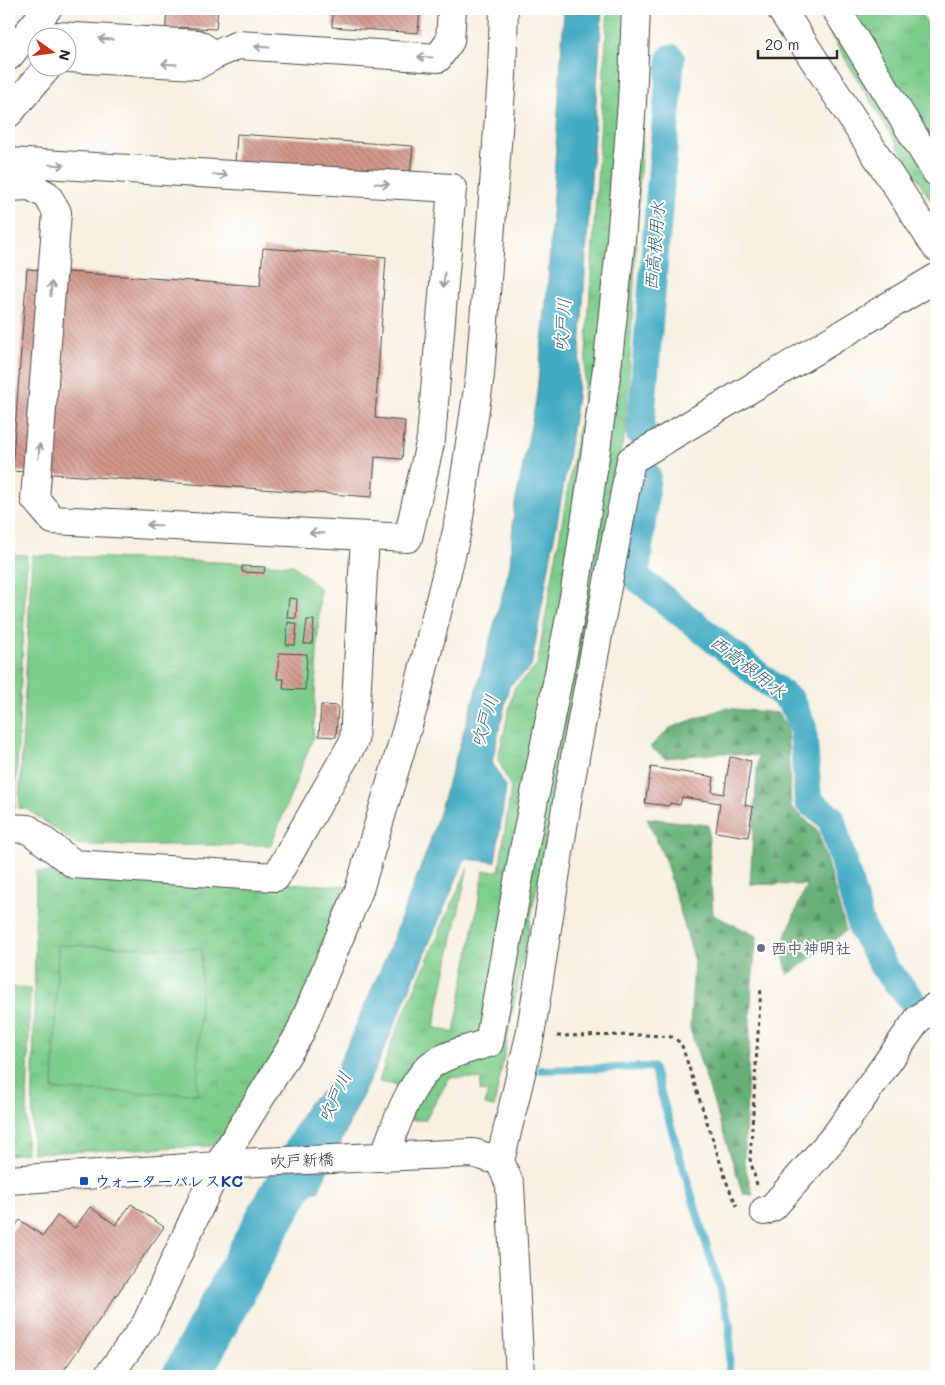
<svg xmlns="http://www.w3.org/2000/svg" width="945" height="1385" font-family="Mali,'Klee One',sans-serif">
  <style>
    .grass { fill: url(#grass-tufts); stroke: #547c5c }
    .forest { fill: url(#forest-firs); stroke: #486e52 }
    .park { fill: url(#park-dots); stroke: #547c5c }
    .pitch { fill: #7ecd8d; stroke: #547c5c }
    .water { fill: #42aac2; stroke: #366a76 }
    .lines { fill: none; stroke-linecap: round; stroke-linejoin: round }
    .stream { stroke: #42aac2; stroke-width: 8 }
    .canal { stroke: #42aac2; stroke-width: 28 }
    .river { stroke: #42aac2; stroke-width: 48 }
    .building { fill: url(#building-back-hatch) }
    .minor-casing { stroke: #494946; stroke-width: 30 }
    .path { stroke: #494946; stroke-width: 3; stroke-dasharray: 4 4; stroke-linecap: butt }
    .minor { stroke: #fff; stroke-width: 28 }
    .oneway { stroke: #a0a0a0 }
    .worship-dot { fill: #6b7280; stroke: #fff; stroke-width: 2 }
    .transit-dot { fill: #1a4fb4; stroke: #fff; stroke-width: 2 }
    .labels { text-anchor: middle; stroke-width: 4; stroke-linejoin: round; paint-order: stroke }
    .worship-label { font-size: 16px; font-weight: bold; fill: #5b616d; stroke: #fff; text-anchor: start }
    .street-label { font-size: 16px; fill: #2b2b2b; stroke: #fff }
    .transit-label { font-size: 16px; font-weight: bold; fill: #164399; stroke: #fff; text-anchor: start }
    .water-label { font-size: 18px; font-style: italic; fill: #35646f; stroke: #fff }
  </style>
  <defs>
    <pattern id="grass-tufts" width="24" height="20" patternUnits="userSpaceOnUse" patternTransform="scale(1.25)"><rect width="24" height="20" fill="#7ecd8d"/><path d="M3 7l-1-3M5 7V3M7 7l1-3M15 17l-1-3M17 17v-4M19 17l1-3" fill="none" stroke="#6db07a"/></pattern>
    <pattern id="forest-firs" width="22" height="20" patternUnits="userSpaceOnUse" patternTransform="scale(1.25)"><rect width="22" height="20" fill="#66b078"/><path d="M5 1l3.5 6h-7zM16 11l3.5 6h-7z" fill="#548f63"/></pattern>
    <pattern id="park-dots" width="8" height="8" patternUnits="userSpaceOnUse" patternTransform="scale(1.25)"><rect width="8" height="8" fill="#7ecd8d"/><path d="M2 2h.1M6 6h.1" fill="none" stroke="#6db07a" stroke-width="1.8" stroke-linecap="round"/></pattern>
    <pattern id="building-back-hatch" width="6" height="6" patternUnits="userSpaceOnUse" patternTransform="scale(1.25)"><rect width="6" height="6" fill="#d2988d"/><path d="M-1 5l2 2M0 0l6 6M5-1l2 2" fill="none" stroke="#ab7c73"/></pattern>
  </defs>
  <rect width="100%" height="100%" fill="#fff"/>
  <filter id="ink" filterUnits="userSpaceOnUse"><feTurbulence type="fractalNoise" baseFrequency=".02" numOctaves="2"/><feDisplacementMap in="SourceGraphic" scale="10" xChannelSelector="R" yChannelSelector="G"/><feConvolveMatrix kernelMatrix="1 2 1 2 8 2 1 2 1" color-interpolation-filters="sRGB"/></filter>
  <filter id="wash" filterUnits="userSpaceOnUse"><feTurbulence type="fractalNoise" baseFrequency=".0096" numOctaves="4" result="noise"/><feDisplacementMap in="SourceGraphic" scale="20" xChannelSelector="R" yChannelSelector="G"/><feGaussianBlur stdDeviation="1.12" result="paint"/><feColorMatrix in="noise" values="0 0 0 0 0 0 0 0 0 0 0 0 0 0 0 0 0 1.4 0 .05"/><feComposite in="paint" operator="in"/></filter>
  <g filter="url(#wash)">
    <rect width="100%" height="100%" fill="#f6f0e0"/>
    <path class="grass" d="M608,9H649L626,426L494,1107L485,1105L488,1092L480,1091L481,1079L450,1077L425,1120H387L407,1087L379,1082L391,1043L468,867L434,1027L454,1033L484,871H499L511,788L498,759L514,688L537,666L583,402Z
      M815,9H918L936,38V209Z
      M9,554L27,555L15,808H9Z
      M36,872L345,886L322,957L289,1027L224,1140L211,1146L32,1153Z"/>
    <path class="forest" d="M725,708L777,713L787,727L791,807L818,831L846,931L788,975L781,948L806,885L750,884L758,756L722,753L665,758L650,747L670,728Z
      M647,818L708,825L713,915L757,936L752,981L744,1162L753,1195L743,1194L690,1029L694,958L665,860Z"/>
    <path class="park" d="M9,987L30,989L26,1153L9,1155Z"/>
    <path class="pitch" d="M32,555L293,565L320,589L313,738L271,845H78L27,809L19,808Z
      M58,945L202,949L197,1094L53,1090Z"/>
    <path class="water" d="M564,9H602L577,397L566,472L531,667L509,686L492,762L506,787L495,862L465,859L385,1047L318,1191L259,1192L307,1105L330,1084L386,957L428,848L475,695L510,566L514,509L536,401L548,282Z"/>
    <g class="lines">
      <path class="stream" d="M541,1070L653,1067L730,1323L729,1376"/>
      <path class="canal" d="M640,434L671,58
        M647,475L636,577L791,701L803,728L808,801L831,818L862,929L883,966L918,1007"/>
      <path class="river" d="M186,1376L268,1222L317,1136"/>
    </g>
    <g id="blocks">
      <path class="building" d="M167,9H218L216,29L180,27V36H165Z
        M319,9H420L418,33L332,27L333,11L319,10Z
        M237,134L413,146L410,175L235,163Z
        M263,248L386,257L375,418L405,421L402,459L375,457L372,497L12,471L27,269L260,286Z
        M242,566L265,567L264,573L242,572Z
        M289,598L297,599L296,618H287Z
        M307,620H314L312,644H304Z
        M288,622L297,624L295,645H286Z
        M279,653L307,654L305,690L283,689L284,679H277Z
        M321,705L338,706L336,737L319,736Z
        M730,757L751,761L745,805L753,807L748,837L716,832L720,803L682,797L680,805L670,803L669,806L645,803L651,767L714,777L712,792L724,794Z
        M131,1204L164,1227L60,1376H9V1235L20,1220L43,1236L57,1216L75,1228L90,1207L116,1225Z"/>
    </g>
  </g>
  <g filter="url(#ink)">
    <use href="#blocks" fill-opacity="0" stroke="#494946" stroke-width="1"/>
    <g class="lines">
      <defs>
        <path id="minor" d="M781,9L936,247
          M836,9L936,172
          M55,38L58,36L198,44L215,55L238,45L438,58L450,41L452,9
          M9,56L47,9
          M68,58L197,65L215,55
          M9,113L47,68
          M9,162L452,188L431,439L408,538L53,520L35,499L57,212L47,195L30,186L9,187
          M9,828L28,829L74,864L276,877L354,741L365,536
          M384,1156C396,1126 406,1091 429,1067C439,1057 474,1047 489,1043L521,865L574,597L596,450L608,360L621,239L632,103L636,9
          M500,1161L530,1036L569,789L631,460L936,278
          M9,1180L218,1166L236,1163L473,1153L500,1161L510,1185L520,1376
          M764,1211L773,1207L836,1135L918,1019L936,1006
          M108,1376L146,1324L218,1166L299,1035L359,890L416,698L457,531L480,375L502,76L504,9"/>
      </defs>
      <use href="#minor" class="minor-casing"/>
      <path class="path" d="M557,1036L646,1035L672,1037L681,1043L728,1186L737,1206
        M757,1185L750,1159L761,987"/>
      <use href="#minor" class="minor"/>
    </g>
    <defs><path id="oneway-shaft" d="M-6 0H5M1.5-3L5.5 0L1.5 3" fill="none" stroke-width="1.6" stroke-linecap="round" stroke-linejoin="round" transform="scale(1.25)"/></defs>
    <g class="oneway">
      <use href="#oneway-shaft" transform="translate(106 39) rotate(-177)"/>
      <use href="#oneway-shaft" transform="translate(262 47) rotate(-176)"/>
      <use href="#oneway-shaft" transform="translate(425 57) rotate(-177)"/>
      <use href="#oneway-shaft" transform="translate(169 64) rotate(-177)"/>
      <use href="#oneway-shaft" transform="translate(57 165) rotate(3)"/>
      <use href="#oneway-shaft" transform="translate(220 175) rotate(3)"/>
      <use href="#oneway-shaft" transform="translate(382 184) rotate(3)"/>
      <use href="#oneway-shaft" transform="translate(444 280) rotate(95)"/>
      <use href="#oneway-shaft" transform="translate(51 289) rotate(-86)"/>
      <use href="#oneway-shaft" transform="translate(39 451) rotate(-86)"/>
      <use href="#oneway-shaft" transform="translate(154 525) rotate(-177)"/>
      <use href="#oneway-shaft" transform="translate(317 533) rotate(-177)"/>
    </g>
  </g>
  <circle class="worship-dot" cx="761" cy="948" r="5"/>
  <rect class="transit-dot" x="79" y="1176" width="10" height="10" rx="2.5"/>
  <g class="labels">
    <g class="worship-label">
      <text x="771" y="954">西中神明社</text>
    </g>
    <g class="street-label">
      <text transform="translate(302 1160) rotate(-3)" y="6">吹戸新橋</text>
    </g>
    <g class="transit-label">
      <text x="94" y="1187">ウォーターパレスKC</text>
    </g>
    <g class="water-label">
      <text transform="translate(655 246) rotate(-85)" y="6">西高根用水</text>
      <text transform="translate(563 325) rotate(-86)" y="6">吹戸川</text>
      <text transform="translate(748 667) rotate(38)" y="6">西高根用水</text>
      <text transform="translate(485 721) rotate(-73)" y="6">吹戸川</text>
      <text transform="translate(335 1097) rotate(-65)" y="6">吹戸川</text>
    </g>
  </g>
  <rect width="945" height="1385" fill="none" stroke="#fff" stroke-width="30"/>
  <g transform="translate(52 52) rotate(104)"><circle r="24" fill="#ffffff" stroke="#aaaaaa"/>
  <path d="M0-4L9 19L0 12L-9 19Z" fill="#c8321e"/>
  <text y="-8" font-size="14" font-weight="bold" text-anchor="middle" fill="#2b2b2b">N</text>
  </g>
  <path d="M758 50v8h79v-8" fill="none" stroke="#2b2b2b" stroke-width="2.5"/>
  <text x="765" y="50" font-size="15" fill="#2b2b2b" stroke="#ffffff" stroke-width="4" paint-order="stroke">20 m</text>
</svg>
